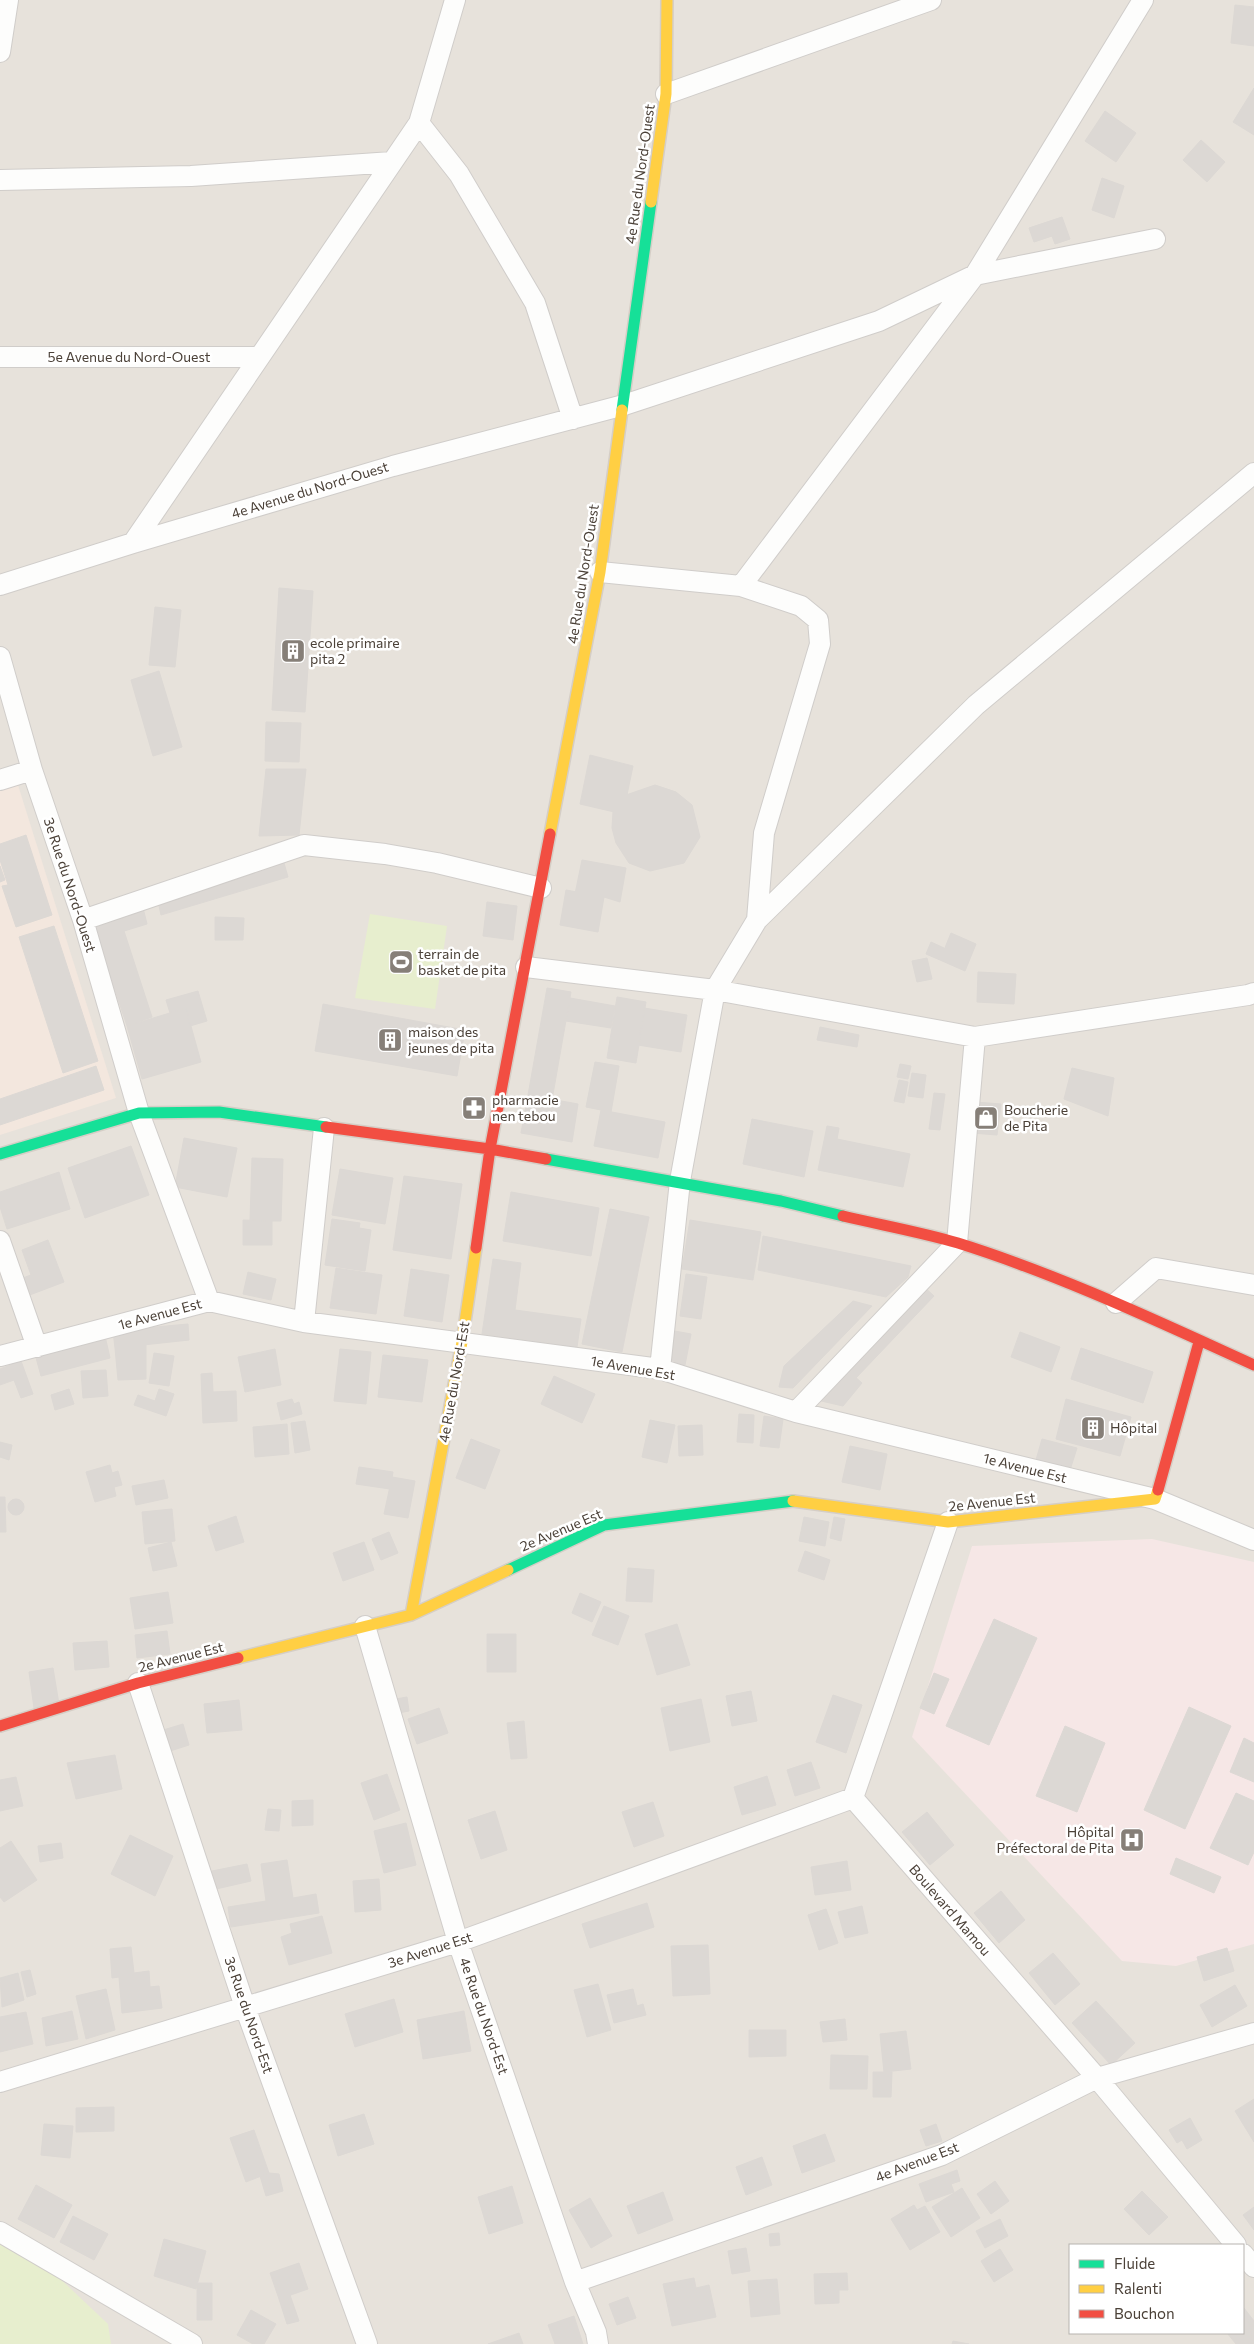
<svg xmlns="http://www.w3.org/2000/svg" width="1254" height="2344" font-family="Commissioner,sans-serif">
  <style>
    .residential { fill: #e7e2db; fill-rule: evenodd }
    .commercial { fill: #f3e7de }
    .medical { fill: #f6e7e6 }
    .green { fill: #e7eece }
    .building { fill: #dcd8d4; stroke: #dcd8d4 }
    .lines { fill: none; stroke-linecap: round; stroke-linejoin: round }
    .street-casing { stroke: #d0cdca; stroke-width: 22 }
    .fast-casing { stroke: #d5cec6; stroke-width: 14 }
    .slow-casing { stroke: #d5cec6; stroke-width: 14 }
    .jam-casing { stroke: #d5cec6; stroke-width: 14 }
    .street { stroke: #fdfdfc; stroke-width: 20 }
    .fast { stroke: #16e098; stroke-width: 11 }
    .slow { stroke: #ffcf43; stroke-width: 11 }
    .jam { stroke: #f24e42; stroke-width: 11 }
    .labels { text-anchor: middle; stroke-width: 5; stroke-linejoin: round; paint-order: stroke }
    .street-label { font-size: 14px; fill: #4b4138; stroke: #fff }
    .poi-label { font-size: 14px; fill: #4b4138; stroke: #fff; text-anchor: start }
  </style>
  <rect width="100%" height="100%" fill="#f4f1ee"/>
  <path class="residential" d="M0,0H1254V2344H0ZM1070,2245H1243V2333H1070Z"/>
  <path class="commercial" d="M18,785L116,1098L0,1135V791Z"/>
  <path class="medical" d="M1152,1539L1254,1562V1944L1176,1966L1122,1961L912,1737L972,1546Z"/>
  <path class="green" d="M370,914L447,926L435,1009L355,998Z
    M0,2241L53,2272L108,2324L111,2344H0Z"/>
  <path class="building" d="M1235,5L1254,7V46L1231,43Z
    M1254,88V135L1233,122Z
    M1105,111L1136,133L1116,162L1085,141Z
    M1201,140L1225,162L1207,182L1183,160Z
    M1102,178L1124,186L1114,218L1092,210Z
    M1062,217L1070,239L1055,244L1052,236L1034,242L1029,228Z
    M279,588L313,591L305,712L272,710Z
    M155,607L181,610L175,667L149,665Z
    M159,671L182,747L153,756L131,680Z
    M266,722L301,723L299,762L265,761Z
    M590,755L633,766L623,814L580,804Z
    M266,769H306L299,835L259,836Z
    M655,785L676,792L692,805L700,837L684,863L650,871L629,863L616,843L612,828L613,812L623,814L626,795Z
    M26,835L52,915L16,927L2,886L8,885L0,860V844Z
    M582,860L626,868L620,902L604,897L575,894Z
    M284,863L288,877L161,915L158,901Z
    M0,866L5,880L0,882Z
    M566,890L604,897L598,932L560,925Z
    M487,902L517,906L513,940L483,936Z
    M143,908L147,924L98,939L92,919Z
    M215,917L244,918L243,940H215Z
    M54,926L98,1061L63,1073L19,937Z
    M124,931L152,1017L127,1026L98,939Z
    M951,933L976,944L965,971L940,960Z
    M931,942L944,948L940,960L926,954Z
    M927,958L932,979L917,982L912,961Z
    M978,972L1016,974L1014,1004L977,1002Z
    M547,988L571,992L552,1100L528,1095Z
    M198,991L207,1021L190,1026L186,1008L170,1013L166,1000Z
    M617,997L646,1002L636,1063L607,1058Z
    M570,998L615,1006L611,1028L566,1021Z
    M323,1004L465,1030L457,1076L315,1051Z
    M186,1008L201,1062L142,1079L127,1026Z
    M644,1008L687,1015L681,1052L638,1045Z
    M820,1027L859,1035L857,1047L817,1040Z
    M595,1062L619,1066L611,1112L586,1107Z
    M900,1064L911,1066L908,1079L897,1077Z
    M96,1066L104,1090L0,1125V1099Z
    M1072,1068L1114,1078L1108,1116L1064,1099Z
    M912,1073L926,1075L923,1098L908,1096Z
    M899,1080L908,1082L904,1103L894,1101Z
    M934,1093L945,1094L940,1130L929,1129Z
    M528,1095L578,1104L572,1142L521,1133Z
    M975,1102L1001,1104L997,1135L972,1133Z
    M601,1110L665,1122L658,1158L594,1146Z
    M752,1119L813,1131L804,1177L743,1164Z
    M827,1126L839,1128L837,1139L910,1154L903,1187L818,1170Z
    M184,1138L237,1148L227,1197L175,1187Z
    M131,1146L149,1195L85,1218L68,1168Z
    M252,1158L283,1159L281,1221H250Z
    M340,1169L393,1178L385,1224L332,1215Z
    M59,1172L70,1209L7,1229L0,1207V1192Z
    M404,1176L462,1184L451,1259L393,1250Z
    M511,1192L599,1208L591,1256L503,1241Z
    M610,1209L649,1217L622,1352L582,1344Z
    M332,1219L360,1223L359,1228L371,1230L365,1271L325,1265Z
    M243,1220L272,1221V1245H243Z
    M690,1220L761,1232L753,1280L682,1269Z
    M763,1236L911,1266L908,1277L886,1297L758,1270Z
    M48,1240L64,1282L27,1296L20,1279L31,1275L22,1250Z
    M493,1259L521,1263L515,1310L581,1319L577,1347L482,1334Z
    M336,1268L382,1275L376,1314L330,1308Z
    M411,1269L449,1275L442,1322L404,1316Z
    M248,1272L276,1279L271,1300L243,1294Z
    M686,1274L707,1277L701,1319L680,1316Z
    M923,1286L934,1296L856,1378L845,1368Z
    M853,1301L872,1306L793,1388L779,1387L784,1366Z
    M188,1324L189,1340L115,1348L113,1331Z
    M669,1330L691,1334L685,1365L664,1361Z
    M1020,1332L1060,1347L1051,1372L1011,1357Z
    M105,1336L110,1358L41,1376L35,1354Z
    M146,1344V1379L118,1380L115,1348Z
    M1081,1348L1153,1372L1143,1403L1071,1379Z
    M275,1349L281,1385L245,1392L238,1357Z
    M340,1349L371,1352L366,1404L334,1401Z
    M154,1353L174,1356L169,1386L149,1383Z
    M383,1355L428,1360L422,1402L378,1397Z
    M21,1361L33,1394L21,1398L14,1380L0,1385V1369Z
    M845,1368L862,1383L843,1406L817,1400Z
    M106,1370L108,1396L83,1398L81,1371Z
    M212,1373L213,1392L236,1391L237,1421L203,1423L201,1374Z
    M554,1376L595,1394L582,1423L541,1404Z
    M69,1389L74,1404L55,1410L51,1395Z
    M159,1389L174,1394L166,1416L134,1405L138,1395L155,1401Z
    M292,1399L294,1404L299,1402L302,1414L281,1420L277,1403Z
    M1066,1399L1131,1417L1120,1456L1056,1439Z
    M739,1414L754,1415L753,1443L737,1442Z
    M764,1416L783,1419L779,1448L760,1446Z
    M650,1420L675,1425L667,1463L642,1457Z
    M305,1421L310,1450L295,1453L291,1423Z
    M287,1424L289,1454L255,1457L253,1427Z
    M702,1425L703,1455L679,1456L678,1426Z
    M471,1439L500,1450L485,1489L456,1478Z
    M1042,1439L1077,1448L1070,1470L1036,1460Z
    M0,1442L12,1445L9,1460L0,1457Z
    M850,1446L887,1454L880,1490L842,1482Z
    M110,1465L112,1473L118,1471L122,1485L114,1487L116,1496L95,1502L86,1472Z
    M359,1467L393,1472L390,1489L356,1484Z
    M392,1477L415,1481L408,1518L384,1514Z
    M164,1480L168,1498L136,1505L132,1486Z
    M0,1497H5L6,1532H0Z
    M8 1507a8 8 0 1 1 16 0a8 8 0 1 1-16 0Z
    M172,1509L175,1541L145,1544L142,1512Z
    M236,1516L244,1542L216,1551L208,1526Z
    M804,1517L829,1522L825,1546L799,1541Z
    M834,1517L845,1519L841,1541L830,1538Z
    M389,1532L398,1553L381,1560L372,1539Z
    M171,1542L177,1566L153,1571L148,1548Z
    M364,1542L374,1570L343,1581L333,1553Z
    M805,1551L830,1560L824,1580L798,1571Z
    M628,1568L654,1570L652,1602L626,1601Z
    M168,1592L173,1623L135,1629L130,1598Z
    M580,1593L601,1602L592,1622L572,1613Z
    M604,1606L629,1616L618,1645L592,1635Z
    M994,1619L1037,1638L989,1745L946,1726Z
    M677,1624L690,1665L657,1675L645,1634Z
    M167,1631L170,1654L137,1658L135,1635Z
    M487,1634H516V1672H487Z
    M107,1641L109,1667L75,1670L73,1643Z
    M53,1668L59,1704L34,1708L29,1672Z
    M934,1673L949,1679L934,1714L920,1708Z
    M751,1691L757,1721L732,1726L726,1696Z
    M833,1695L862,1705L846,1753L816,1742Z
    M407,1697L409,1711L398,1713L396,1699Z
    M701,1699L710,1742L670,1751L661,1708Z
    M239,1700L242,1730L207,1733L204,1704Z
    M1189,1707L1231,1726L1185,1829L1144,1810Z
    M439,1708L448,1733L417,1744L408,1719Z
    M524,1721L527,1758L511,1759L507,1723Z
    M183,1724L189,1745L167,1752L160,1731Z
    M1065,1726L1105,1743L1077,1812L1036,1796Z
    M1244,1738L1254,1743V1782L1230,1772Z
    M115,1755L122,1789L76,1799L67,1763Z
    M811,1762L820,1788L795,1796L787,1770Z
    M387,1774L400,1810L374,1820L361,1783Z
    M767,1776L776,1805L742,1815L734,1787Z
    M16,1777L23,1806L0,1811V1780Z
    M1236,1793L1254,1801V1852L1248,1865L1210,1848Z
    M313,1800V1825L292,1826V1801Z
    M653,1802L664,1836L634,1847L622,1812Z
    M268,1809L281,1810L279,1831L265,1830Z
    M495,1811L507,1850L481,1859L468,1820Z
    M927,1812L954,1845L930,1865L902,1832Z
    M406,1823L416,1865L384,1873L374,1831Z
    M130,1835L173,1856L155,1896L111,1874Z
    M11,1841L37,1880L4,1902L0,1897V1848Z
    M61,1843L63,1858L40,1862L38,1846Z
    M1176,1858L1221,1877L1214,1893L1170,1874Z
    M287,1860L293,1898L316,1894L319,1913L231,1927L228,1907L266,1901L261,1864Z
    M847,1861L851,1890L815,1895L811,1867Z
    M247,1864L251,1881L216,1889L212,1871Z
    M379,1879L381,1910L355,1912L353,1881Z
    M1001,1891L1025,1920L999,1943L974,1913Z
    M647,1903L654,1927L590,1948L582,1924Z
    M862,1906L868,1933L845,1938L838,1912Z
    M826,1909L838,1943L819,1950L808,1915Z
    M322,1916L332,1953L289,1965L281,1937L292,1933L290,1924Z
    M708,1945L710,1994L673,1996L671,1946Z
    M131,1947L134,1973L149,1971L150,1987L159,1986L162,2008L122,2013L119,1977L112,1978L110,1949Z
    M1227,1948L1234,1971L1204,1981L1197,1957Z
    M1053,1953L1080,1984L1055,2005L1029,1973Z
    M30,1970L36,1994L27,1997L21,1972Z
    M18,1973L24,2000L2,2007L0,1978Z
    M598,1984L611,2030L587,2037L574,1990Z
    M1235,1985L1247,2006L1212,2027L1200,2005Z
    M106,1989L115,2030L86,2039L76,1996Z
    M633,1989L637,2006L643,2004L646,2015L614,2023L607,1995Z
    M394,1999L403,2032L355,2047L345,2014Z
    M1096,2001L1135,2043L1111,2065L1072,2023Z
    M72,2011L78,2039L46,2046L42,2018Z
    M464,2011L471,2051L423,2059L417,2020Z
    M26,2012L33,2044L0,2052V2017Z
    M845,2019L847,2040L823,2042L820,2022Z
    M749,2030H786V2056L749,2057Z
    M906,2031L911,2069L884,2072L880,2034Z
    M831,2055L868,2056L867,2089H830Z
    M873,2072H892L891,2097H873Z
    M1254,2099V2142L1235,2111Z
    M114,2107V2131L76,2132V2108Z
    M364,2114L374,2144L338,2156L329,2125Z
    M1190,2118L1202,2140L1187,2149L1182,2140L1177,2143L1169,2130Z
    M44,2124L73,2126L70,2158L41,2155Z
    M936,2124L942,2141L926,2146L920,2130Z
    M254,2130L269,2173L246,2182L230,2138Z
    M825,2134L835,2161L802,2173L793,2146Z
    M762,2157L772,2185L746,2195L736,2167Z
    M957,2170L960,2181L951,2184L954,2192L926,2202L919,2184Z
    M269,2173L279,2174L283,2191L266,2196L260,2176Z
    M995,2181L1009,2201L991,2214L977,2194Z
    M36,2185L72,2205L54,2238L18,2219Z
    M512,2186L523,2223L489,2234L478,2197Z
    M962,2188L980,2218L951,2237L932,2207Z
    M1142,2191L1168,2217L1149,2235L1124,2209Z
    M663,2192L673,2220L638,2234L627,2206Z
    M590,2198L612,2236L591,2248L569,2210Z
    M914,2205L917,2210L925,2206L940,2232L910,2250L891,2219Z
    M1254,2207V2230L1243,2215Z
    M73,2216L108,2234L94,2260L60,2242Z
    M1000,2219L1008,2236L985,2248L976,2231Z
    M779,2233L780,2245L770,2246L769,2234Z
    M164,2239L206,2251L196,2289L154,2276Z
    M746,2248L750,2271L732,2274L728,2251Z
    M1000,2249L1013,2270L994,2282L981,2261Z
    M299,2263L308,2289L279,2299L270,2273Z
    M847,2273L848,2290H839V2303L815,2304L814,2274Z
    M694,2278L696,2288L709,2285L716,2317L672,2326L663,2284Z
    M777,2279L780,2314L751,2317L748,2281Z
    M197,2283H212V2320H197Z
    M290,2295L299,2321L287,2324L279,2299Z
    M628,2297L636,2318L617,2325L609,2304Z
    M1244,2308L1254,2321V2344H1236L1227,2333H1243Z
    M251,2310L276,2324L264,2344H253L237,2335Z
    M574,2316L583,2344H555L548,2325Z
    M519,2333L523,2344H488Z
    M953,2341L969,2344H952Z"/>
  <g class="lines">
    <defs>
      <path id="street" d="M0,52L8,0
        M666,94L931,0
        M419,123L459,174L535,303L573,419
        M0,180L191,176L392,162
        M0,357H258
        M133,543L419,123L455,0
        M600,572L741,586L975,275L1143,0
        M0,585L133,543L393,466L624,405L879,321L975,275L1155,239
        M741,586L801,606L818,620L820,644L764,833L757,920
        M0,657L32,770L83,920L139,1113L209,1301
        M0,780L32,770
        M83,920L304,845L385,854L437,863L541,888
        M526,967L715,990L975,1037L1248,995L1254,993
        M0,1241L37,1347
        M1116,1303L1156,1268L1254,1285
        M304,1322L324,1128
        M0,1356L209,1301L304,1322L660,1369L796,1412L1155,1499L1254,1540
        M660,1369L680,1181L715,990L757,920L976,705L1254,473
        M796,1412L957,1243L975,1037
        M948,1522L853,1798L1097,2078L1236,2245
        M365,1626L458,1942L575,2282L596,2332L598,2344
        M138,1683L245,2007L367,2344
        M0,2082L458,1942L853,1798
        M0,2232L192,2344
        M1243,2254L1254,2267
        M575,2282L942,2155L1097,2078L1254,2033"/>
      <path id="fast" d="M622,410L651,202
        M0,1154L139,1113L219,1112L326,1127
        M546,1159L781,1201L843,1216
        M508,1570L604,1525L793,1501"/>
      <path id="slow" d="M651,202L666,94L667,0
        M550,834L600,572L622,410
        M793,1501L948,1522L1155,1499L1158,1490
        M411,1615L462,1342L476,1248
        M238,1658L411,1615L508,1570"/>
      <path id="jam" d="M326,1127L490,1149L546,1159
        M843,1216C881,1225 921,1232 958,1243C1060,1275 1157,1321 1254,1365
        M476,1248L490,1149L550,834
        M1158,1490L1199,1342
        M0,1726L138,1683L238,1658"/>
    </defs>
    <use href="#street" class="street-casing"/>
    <use href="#fast" class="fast-casing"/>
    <use href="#slow" class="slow-casing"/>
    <use href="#jam" class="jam-casing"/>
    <use href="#street" class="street"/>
    <use href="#fast" class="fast"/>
    <use href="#slow" class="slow"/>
    <use href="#jam" class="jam"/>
  </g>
  <defs>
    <symbol id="building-square" viewBox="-11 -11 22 22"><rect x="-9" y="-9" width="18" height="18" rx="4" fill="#867f78" stroke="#fff"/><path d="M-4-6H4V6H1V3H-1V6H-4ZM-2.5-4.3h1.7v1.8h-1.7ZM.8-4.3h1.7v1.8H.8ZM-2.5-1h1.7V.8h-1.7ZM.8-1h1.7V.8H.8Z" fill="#fff"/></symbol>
    <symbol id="stadium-square" viewBox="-11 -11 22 22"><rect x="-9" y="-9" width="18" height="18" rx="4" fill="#867f78" stroke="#fff"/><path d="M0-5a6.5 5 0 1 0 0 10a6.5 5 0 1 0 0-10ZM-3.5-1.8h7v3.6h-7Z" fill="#fff"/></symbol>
    <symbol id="pharmacy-square" viewBox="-11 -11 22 22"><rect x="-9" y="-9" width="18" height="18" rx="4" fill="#867f78" stroke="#fff"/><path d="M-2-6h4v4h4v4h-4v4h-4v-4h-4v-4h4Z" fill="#fff"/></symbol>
    <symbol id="shop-square" viewBox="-11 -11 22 22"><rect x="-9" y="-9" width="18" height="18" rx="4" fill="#867f78" stroke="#fff"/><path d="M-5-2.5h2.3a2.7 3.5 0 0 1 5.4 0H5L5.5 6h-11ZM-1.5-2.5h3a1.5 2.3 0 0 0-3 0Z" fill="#fff"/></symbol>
    <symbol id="hospital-square" viewBox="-11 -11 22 22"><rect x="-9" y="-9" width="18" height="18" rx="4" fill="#867f78" stroke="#fff"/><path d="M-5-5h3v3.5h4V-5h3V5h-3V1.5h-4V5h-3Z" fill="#fff"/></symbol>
  </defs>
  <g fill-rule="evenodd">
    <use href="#building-square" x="279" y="637" width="28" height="28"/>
    <use href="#stadium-square" x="387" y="948" width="28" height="28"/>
    <use href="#building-square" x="376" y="1026" width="28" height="28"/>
    <use href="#pharmacy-square" x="460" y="1094" width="28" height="28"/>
    <use href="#shop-square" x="972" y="1104" width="28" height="28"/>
    <use href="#building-square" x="1079" y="1414" width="28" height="28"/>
    <use href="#hospital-square" x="1118" y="1826" width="28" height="28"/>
  </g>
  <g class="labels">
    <g class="street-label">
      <text transform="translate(640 174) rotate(-82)" y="5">4e Rue du Nord-Ouest</text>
      <text x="129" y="362">5e Avenue du Nord-Ouest</text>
      <text transform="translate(310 490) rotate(-17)" y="5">4e Avenue du Nord-Ouest</text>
      <text transform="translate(583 574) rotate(-81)" y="5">4e Rue du Nord-Ouest</text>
      <text transform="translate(70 885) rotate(72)" y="5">3e Rue du Nord-Ouest</text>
      <text transform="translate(160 1314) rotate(-15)" y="5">1e Avenue Est</text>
      <text transform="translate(633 1368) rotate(10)" y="5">1e Avenue Est</text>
      <text transform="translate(454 1382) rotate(-80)" y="5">4e Rue du Nord-Est</text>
      <text transform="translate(1025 1468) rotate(14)" y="5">1e Avenue Est</text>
      <text transform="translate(992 1502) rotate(-6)" y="5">2e Avenue Est</text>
      <text transform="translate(561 1530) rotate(-23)" y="5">2e Avenue Est</text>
      <text transform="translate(181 1657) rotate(-14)" y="5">2e Avenue Est</text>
      <text transform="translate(950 1910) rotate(49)" y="5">Boulevard Mamou</text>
      <text transform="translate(430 1950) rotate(-18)" y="5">3e Avenue Est</text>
      <text transform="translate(249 2015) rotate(71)" y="5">3e Rue du Nord-Est</text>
      <text transform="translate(484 2016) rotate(71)" y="5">4e Rue du Nord-Est</text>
      <text transform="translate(917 2162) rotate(-21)" y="5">4e Avenue Est</text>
    </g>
    <g class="poi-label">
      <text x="310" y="648">ecole primaire<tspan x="310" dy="16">pita 2</tspan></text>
      <text x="418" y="959">terrain de<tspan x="418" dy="16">basket de pita</tspan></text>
      <text x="408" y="1037">maison des<tspan x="408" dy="16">jeunes de pita</tspan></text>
      <text x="492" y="1105">pharmacie<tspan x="492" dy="16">nen tebou</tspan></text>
      <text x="1004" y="1115">Boucherie<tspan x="1004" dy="16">de Pita</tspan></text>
      <text x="1110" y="1433">Hôpital</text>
      <text x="1114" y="1837" text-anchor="end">Hôpital<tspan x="1114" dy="16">Préfectoral de Pita</tspan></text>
    </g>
  </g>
  <rect x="1069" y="2244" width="175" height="90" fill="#ffffff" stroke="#b7b3af"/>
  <rect x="1079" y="2260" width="25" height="8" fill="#16e098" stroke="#b7b3af"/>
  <text x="1114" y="2269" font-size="15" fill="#4b4138">Fluide</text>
  <rect x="1079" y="2285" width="25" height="8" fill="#ffcf43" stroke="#b7b3af"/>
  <text x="1114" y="2294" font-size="15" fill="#4b4138">Ralenti</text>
  <rect x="1079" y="2310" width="25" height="8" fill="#f24e42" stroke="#b7b3af"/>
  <text x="1114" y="2319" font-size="15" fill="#4b4138">Bouchon</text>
</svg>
